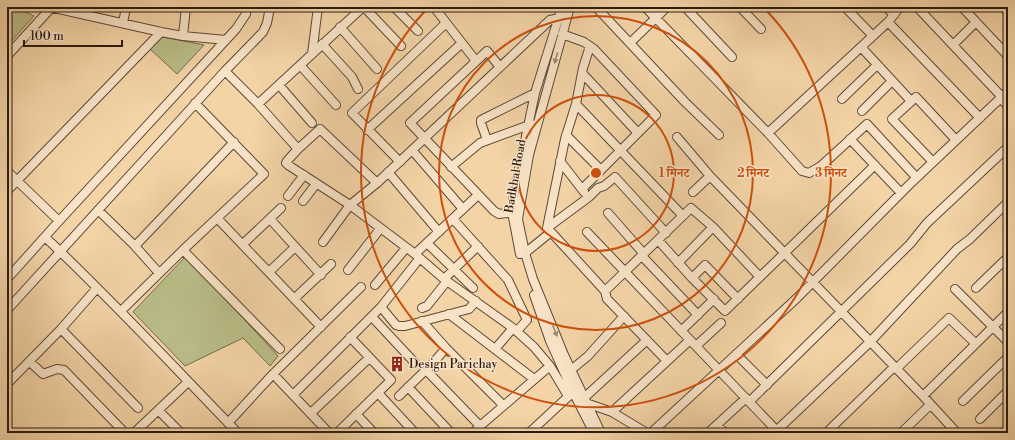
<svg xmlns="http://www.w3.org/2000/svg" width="1015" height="440" font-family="'Libre Bodoni','Noto Serif Devanagari',serif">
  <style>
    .green { fill: #babd88; stroke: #726c4e }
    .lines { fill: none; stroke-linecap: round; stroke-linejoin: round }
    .minor-casing { stroke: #5c4938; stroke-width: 10 }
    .minor { stroke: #f8e3c6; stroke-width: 8 }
    .oneway { fill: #9b8975 }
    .ring { fill: none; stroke: #cc500d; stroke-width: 2 }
    .labels { text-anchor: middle; stroke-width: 3; stroke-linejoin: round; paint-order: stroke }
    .street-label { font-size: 12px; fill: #2a1b13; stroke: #f8e3c6 }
    .poi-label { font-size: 12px; fill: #2a1b13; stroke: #f8e3c6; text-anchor: start }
    .centre { fill: #cc500d; stroke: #f8e3c6; stroke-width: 2 }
    .ring-label { font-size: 12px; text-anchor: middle; font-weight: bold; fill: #cc500d; stroke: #f8e3c6; stroke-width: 3; stroke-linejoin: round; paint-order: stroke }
  </style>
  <rect width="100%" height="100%" fill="#f4d4a7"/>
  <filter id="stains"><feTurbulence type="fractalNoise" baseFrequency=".005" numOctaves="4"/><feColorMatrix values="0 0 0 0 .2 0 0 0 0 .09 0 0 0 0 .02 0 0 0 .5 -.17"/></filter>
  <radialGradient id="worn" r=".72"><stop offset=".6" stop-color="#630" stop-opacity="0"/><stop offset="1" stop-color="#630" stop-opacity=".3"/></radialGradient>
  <path class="green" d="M7,7H16L34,16L7,46Z
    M158,36L204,45L177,74L148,47Z
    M186,256L278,356L270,366L243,338L185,366L133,312Z"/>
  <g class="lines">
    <defs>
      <path id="minor" d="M50,7L161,32L183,36L226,40
        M364,7L401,46
        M394,7L418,31
        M434,7L476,61
        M570,7L529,155L518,219L525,253L533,279L564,355L601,433
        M596,7L685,102L719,135
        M645,7L768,133L802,171L809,173L821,166L867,124L916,177
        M685,7L732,57
        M740,7L761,29
        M845,7L873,36
        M886,7L894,15
        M917,7L1002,97
        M962,7L1008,56
        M1003,7L1008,12
        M888,22L980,118
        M123,23L126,7
        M340,27L377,69
        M562,34L584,42L594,49L656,115L582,189
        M183,36L186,7
        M630,43L667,7
        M322,44L352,77L358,89
        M953,45L976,22
        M861,47L911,101
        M312,54L318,7
        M7,56L52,7
        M300,65L336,105
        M500,67L487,51L410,123L494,211L499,214L516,212
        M225,71L258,104L298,149L287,161L286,163L288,165L350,205L415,254L444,279L513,328L534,347L550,366
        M583,74L638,133
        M279,85L312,123
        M1000,98L1008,106
        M842,99L877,65
        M258,104L363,7
        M576,104L683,216
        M862,111L892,81
        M367,130L462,43
        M768,133L861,47L888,22L900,7
        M566,135L601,170
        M677,137L710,176L923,396L957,433
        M850,139L901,193
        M487,140L481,123V120L535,93
        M298,149L320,129L377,183
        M412,150L462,208
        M560,161L584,192
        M400,162L352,113L446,23
        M933,162L892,119L916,97L956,140
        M451,167L480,143L532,124
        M7,171L59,221
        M388,172L439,232
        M7,191L161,32
        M693,192L710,176
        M288,196L304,175
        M303,201L316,184
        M98,210L135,246L159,273
        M608,213L644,254
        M217,218L321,327
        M270,219L321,275
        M453,219L508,280L527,320L517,331
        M547,228L565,139L576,104L583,68L590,46
        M551,232L605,291L607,299L611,303L667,361
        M587,232L777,431
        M45,237C112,300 174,367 238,433
        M658,240L692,278L725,311L875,165
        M323,242L350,205L377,183L550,20L555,19H563
        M427,243L473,288
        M243,244L281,208
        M135,246L234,142
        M183,250L280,349
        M525,253L551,232L547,228L589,197L598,188L604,186L615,177L666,233
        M415,254L478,195
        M520,254L512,212L514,193L535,93L562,7
        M642,256L698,315
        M678,263L713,227
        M348,270L380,229
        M269,272L295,247
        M692,278L705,265L738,299
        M7,279L59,221L236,29L246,14V7
        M444,279L478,246
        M375,285L406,248
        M976,288L1008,257
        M955,289L1008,342
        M605,291L691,208L713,227L760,277
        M534,295L550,341L573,392L594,433
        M294,299L331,264
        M381,307L396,325L399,326H405L469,309L476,301
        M422,308L427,306L447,281
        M7,310L225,71L263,32L267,23L270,7
        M121,311L183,250L264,174L195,103
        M449,314L534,379
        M372,317L415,363
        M422,321L446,348L503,405
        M61,329L138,408
        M681,331L714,299
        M696,346L721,323
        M495,349L513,328
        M736,354L767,385
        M30,362L43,374L57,369L64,370L125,433
        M896,369L949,318L975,343
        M426,370L480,426L550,366L568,396
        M571,370L588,356L624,316
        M273,374L329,433
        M7,384L61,329L97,288
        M408,387L451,433
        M378,393L415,433
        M293,395L381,307L419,259
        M399,396L433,363L446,348
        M923,396L1008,312
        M584,398L647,340
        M963,401L1008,357
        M749,402L910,244L927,223L1008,147
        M586,403L612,412L647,433
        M158,410L181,433
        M612,412L690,340
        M311,413L369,358
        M356,414L374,433
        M980,419L1008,391
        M228,423L273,374L361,287
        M717,425L725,433
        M134,433L188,382
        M337,433L391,380L350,337
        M473,433L480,426
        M529,433L571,394
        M651,433L797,298L912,182L1008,91
        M708,433L746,398
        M774,433L870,342L957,249L970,239L1008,202
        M826,433L894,367
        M901,433L930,405
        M1003,433L1008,429"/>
    </defs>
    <use href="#minor" class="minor-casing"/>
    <use href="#minor" class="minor"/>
  </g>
  <defs><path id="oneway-solid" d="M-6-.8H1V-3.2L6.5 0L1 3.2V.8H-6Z"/></defs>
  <g class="oneway">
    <use href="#oneway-solid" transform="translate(556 58) rotate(106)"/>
    <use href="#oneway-solid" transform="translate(555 331) rotate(68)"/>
  </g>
  <g class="ring">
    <circle cx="596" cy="173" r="78"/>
    <circle cx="596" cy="173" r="157"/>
    <path d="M764 8A235 235 0 1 1 428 8"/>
  </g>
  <defs>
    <symbol id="building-bare" viewBox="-9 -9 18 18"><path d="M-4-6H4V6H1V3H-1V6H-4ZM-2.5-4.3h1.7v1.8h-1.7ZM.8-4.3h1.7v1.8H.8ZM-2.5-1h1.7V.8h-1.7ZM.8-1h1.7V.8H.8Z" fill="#8f2418" stroke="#f8e3c6" stroke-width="2.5" paint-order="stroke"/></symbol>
  </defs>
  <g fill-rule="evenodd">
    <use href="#building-bare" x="386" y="353" width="22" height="22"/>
  </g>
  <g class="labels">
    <g class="street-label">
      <text transform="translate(515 176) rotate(-80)" y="4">Badkhal Road</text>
    </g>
    <g class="poi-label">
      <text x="409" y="368">Design Parichay</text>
    </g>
  </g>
  <circle cx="596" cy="173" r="6" class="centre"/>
  <g class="ring-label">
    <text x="674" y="177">1 मिनट</text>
    <text x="753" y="177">2 मिनट</text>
    <text x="831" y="177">3 मिनट</text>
  </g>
  <rect width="1015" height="440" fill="none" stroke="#f4d4a7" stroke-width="24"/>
  <rect x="8" y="8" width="999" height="424" fill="none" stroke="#2a1b13" stroke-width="2"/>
  <rect x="12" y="12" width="991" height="416" fill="none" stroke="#2a1b13"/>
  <path d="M24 40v6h98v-6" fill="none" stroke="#2a1b13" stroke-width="2"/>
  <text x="30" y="40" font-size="12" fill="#2a1b13" stroke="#f8e3c6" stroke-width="3" paint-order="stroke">100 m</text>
  <rect width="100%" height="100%" filter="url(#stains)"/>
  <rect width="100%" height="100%" fill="url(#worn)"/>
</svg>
